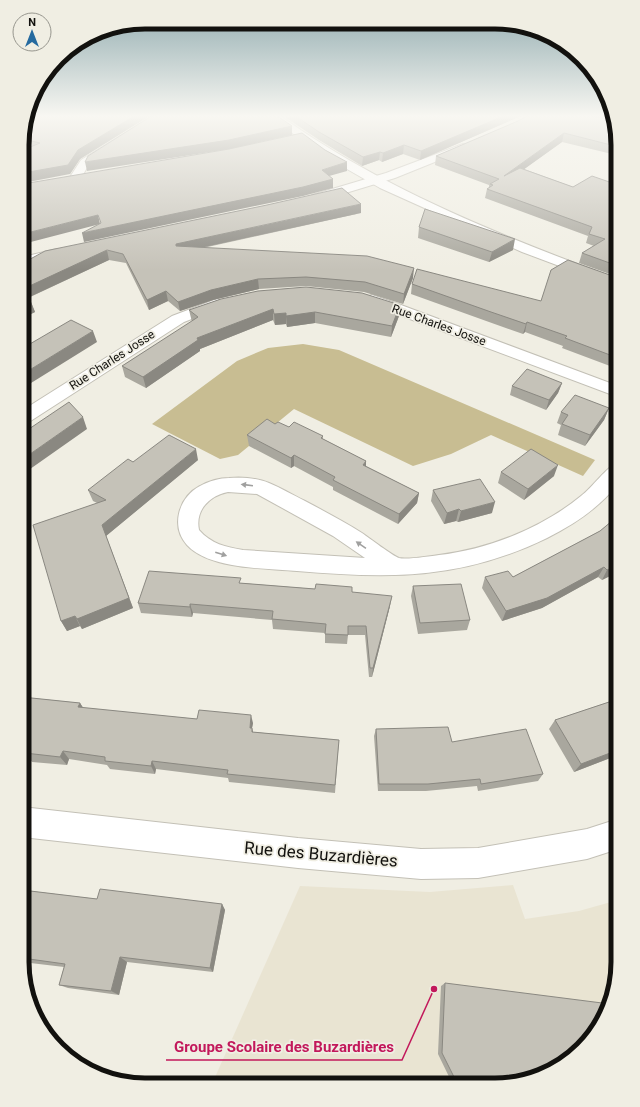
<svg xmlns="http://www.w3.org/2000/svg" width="640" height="1107" font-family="Roboto,sans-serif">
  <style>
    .built { fill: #e9e4d2 }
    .green { fill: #c8bd92 }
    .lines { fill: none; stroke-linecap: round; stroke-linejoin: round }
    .street-casing { stroke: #c3c0b6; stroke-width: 2 }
    .secondary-casing { stroke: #c3c0b6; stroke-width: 2 }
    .street { fill: #fff; fill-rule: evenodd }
    .secondary { fill: #fff; fill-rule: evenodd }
    .wall { fill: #a9a79e }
    .shaded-wall { fill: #8a8881 }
    .building { fill: #c5c2b8; stroke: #8a8881 }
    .oneway { fill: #a0a09f }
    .labels { text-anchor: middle; stroke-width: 3.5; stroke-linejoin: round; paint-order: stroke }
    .far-street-label { font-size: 12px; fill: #12110e; stroke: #f0eee3 }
    .near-street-label { font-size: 17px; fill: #12110e; stroke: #f0eee3 }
    .rim { fill: none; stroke: #12110e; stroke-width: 5 }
    .leader { fill: none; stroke: #c2185b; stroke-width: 1.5 }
    .callout-dot { fill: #c2185b; stroke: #f0eee3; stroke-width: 1.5 }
    .callout-label { font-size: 15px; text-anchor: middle; font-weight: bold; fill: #c2185b; stroke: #f0eee3; stroke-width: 3.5; stroke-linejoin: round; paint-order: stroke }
  </style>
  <rect width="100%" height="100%" fill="#f0eee3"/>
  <path class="built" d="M513,885L525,919L579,911L618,900V970L609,1009L563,1064L534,1078L495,1085L212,1084L300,886L430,892Z"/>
  <path class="green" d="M303,344L339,350L595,460L583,476L491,435L451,454L413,466L294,409L238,455L220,459L152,424L237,361L268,348Z"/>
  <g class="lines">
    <defs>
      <path id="street" d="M154,115H166L89,164L80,180H72L70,177L81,160Z
        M463,144L467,145L469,147L467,149L395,178L316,202L312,201L310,198L312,195L386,173Z
        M57,249L62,250L64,253L62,256L23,265V257Z
        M372,295L401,305L618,386V397L367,303L364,300L367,297Z
        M217,299L222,301L225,304L222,307L184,322L29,422L23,424V410L172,316Z
        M618,463V484C599,508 573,525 547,538C461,580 389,579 297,571C275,569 253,569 232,565C216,562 198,557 187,545C170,526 179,497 200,486C209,481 220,478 229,478C242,477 257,478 269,483C281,488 293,495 305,501C324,511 343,521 362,533C369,538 393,556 399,558C406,560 431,556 439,555C489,549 542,528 581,496C592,488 607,466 618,463ZM228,492L257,494L333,536L365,558L243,550C226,547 211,544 199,530C195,510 209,496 228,492Z
        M22,807L298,838L421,849L478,848L587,829L618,819V849L587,859L478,878L421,879L298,868L22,837Z"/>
      <path id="secondary" d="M267,115H279C381,188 500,236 618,279V288L522,252L380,188L326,157Z"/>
    </defs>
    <use href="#street" class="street-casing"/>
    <use href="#secondary" class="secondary-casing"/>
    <use href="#street" class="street"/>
    <use href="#secondary" class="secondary"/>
  </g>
  <path class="wall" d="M27,115H151L80,159L70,174L27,148L23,147V130Z
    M282,115H523L420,160L403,154L382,162L379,160L362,166L319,140Z
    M588,115H613L618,145V151H617L612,154L562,142L524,169L573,187L618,185V277L579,263L582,253L594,246L586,243L588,236L485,198L487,189L489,188V185L435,165L436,156L518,121Z
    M361,213L203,248L413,278L403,304L364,292L306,286L259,289L213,300L180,311L168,301L149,310L126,263L109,260L26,299L31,302L35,312L23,318V263Z
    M419,227L513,250L489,262L418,238Z
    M618,278V369L562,348L563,346L525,332L523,334L489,322L411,294L412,284L541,301Z
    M221,299L399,316L391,337L315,323L287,327L286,324L275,325L273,320L200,349V351L146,388L125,377L122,366L192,322L189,310Z
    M562,383L558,393L546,410L510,395L512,386Z
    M609,408L604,420L585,446L558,435L561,425L557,423L561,412Z
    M275,424L323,436V439L366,461V466L419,493L417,503L398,524L333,490V487L294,466L291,468L249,446L247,435Z
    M198,460L106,536L133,608L82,629L80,626L67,631L61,621L97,503L93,501L88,490L133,462Z
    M501,472L554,476L524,500L498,483Z
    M433,490L492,513L458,522L456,521L444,524L431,501Z
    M618,516V572L602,580L598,577L542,608L502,621L482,588L485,577H513L600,531Z
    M241,583L352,592L390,606L372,677H369L365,635H348L347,644L325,643V633L273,629L272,620L193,613L192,617L141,613L138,603Z
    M413,586L470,620L467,630L418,634L411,596Z
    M22,697L80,703L83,708L197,719L253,723L252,728L253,732L339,740L335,793L229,782L228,778L156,769L155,774L110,769L107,765L69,759L67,765L32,762L25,753L26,751L22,750Z
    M618,699V755L574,772L549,729L555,720Z
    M376,729L452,742L543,774L538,781L478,791L477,786L426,791H378L374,736Z
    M22,890L97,899L222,904L225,910L213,972L127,962L119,995L68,988L59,985L64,967L22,962Z
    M445,983L495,1085H453L438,1054L441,986Z"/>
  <path class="shaded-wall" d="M136,115H151L80,159L70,174L23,183V173L78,150Z
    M506,115H523L420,160L421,151Z
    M292,126V135L230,149L87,171L85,162Z
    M564,133L562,142L502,185L504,176Z
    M618,143V146L617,151L612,154L615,146Z
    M404,145L403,154L382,162L383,153Z
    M380,152L379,160L362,166L363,157Z
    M347,162V171L322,178V170Z
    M333,179V188L303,196L84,242L82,233Z
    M361,204V213L177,253L176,244Z
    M618,210V218L613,214Z
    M98,215L100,224L23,244V234Z
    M515,239L513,250L489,262L492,252Z
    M107,250L109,260L23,300V289Z
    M414,268L413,278L403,304L404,294Z
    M258,279L259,289L213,300L180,311L178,302L211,290Z
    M166,291L168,301L149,310L147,300Z
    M31,302L35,312L23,318V306Z
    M400,305L399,316L391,337L392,326Z
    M273,309V320L200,349V351L146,388L143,377L197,338Z
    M315,312V323L287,327L286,316Z
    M286,313V324L275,325L274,314Z
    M527,322L525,332L523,334L526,324Z
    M93,331L97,342L23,388V374Z
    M562,383L558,393L546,410L549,400Z
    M609,408L604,420L585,446L590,435Z
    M83,417L87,429L23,474V459Z
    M196,449L198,460L106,536L133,608L82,629L77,619L102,525Z
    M294,455V466L291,468V458Z
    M366,461V472L363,465Z
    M558,465L554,476L524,500L528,489Z
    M419,493L417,503L398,524L399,514Z
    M495,502L492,513L458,522L461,511Z
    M459,509L456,521L444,524L447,513Z
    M618,565V572L602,580L607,570Z
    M604,567L598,577L542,608L502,621L506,611Z
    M392,596L390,606L372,677L373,668Z
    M190,604L193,613L192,617L190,607Z
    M75,616L80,626L67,631L61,621Z
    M80,703L86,712L78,707Z
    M251,715L253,723L252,728L254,737L250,728Z
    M618,750V755L574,772L581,764Z
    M63,751L69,759L67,765L60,757Z
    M152,761L156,769L155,774L151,766Z
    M222,904L225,910L213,972L210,968Z
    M120,957L127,962L119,995L111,991Z"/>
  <path class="building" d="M27,115H136L78,150L68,165L23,173V150L40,143L23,139V130Z
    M153,115H276L292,126L229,140L85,162L88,156Z
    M294,115H506L421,151L404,145L383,153L380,152L363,157L319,132Z
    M529,115H587L614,120L618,143L615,146L564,133L504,176L520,168L573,187L592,176L618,185V210L613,214L618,216V266L582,253L605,239L589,234L592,227L487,189L493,185L490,184L499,179L436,156L518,121Z
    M302,133L325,150L347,162L322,170L333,179L303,187L82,233L101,223L98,215L23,234V184L229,149Z
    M342,188L361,204L176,244V246L367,256L414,268L404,294L365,282L306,277L258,279L211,290L178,302L166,291L147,300L123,254L107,250L23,289V263L45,251L267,205Z
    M425,209L515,239L492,252L419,227Z
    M568,260L618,278V358L565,338L567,336L527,322L526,324L491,312L412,284L417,269L541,301L551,270Z
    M306,287L362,293L400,305L392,326L315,312L286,316V313L274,314L273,309L197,338L198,340L143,377L122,366L198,317L189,310L221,299L258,291Z
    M23,297L31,302L23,306Z
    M71,320L93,331L23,374V348Z
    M527,369L562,383L549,400L512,386Z
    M575,395L609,408L590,435L562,424L568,415L561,412Z
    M69,402L83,417L23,459V433Z
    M267,419L275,424L278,422L289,427L294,422L323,436L321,438L366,461L363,465L419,493L399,514L333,480L335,477L294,455L291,458L247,435Z
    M169,435L196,449L102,525L129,598L77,619L75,616L61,621L33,525L106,500L88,490L128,459L133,462Z
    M531,449L558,465L528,489L501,472Z
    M480,479L495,502L461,511L459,509L447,513L433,490Z
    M618,516V565L607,570L604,567L547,598L506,611L485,577L508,571L513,577L600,531Z
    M149,571L241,578L239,583L315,589L316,584L352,587V592L392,596L373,668H370L366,626H348V635L325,634L326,624L272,619L273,611L190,604V607L138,603Z
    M461,584L470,620L420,623L413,586Z
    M22,697L80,703L78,707L197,719L199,710L251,715L250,728H252V732L339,740L335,785L227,774L228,770L152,761L151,766L105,761V757L63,751L60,757L25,753L29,743H22Z
    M618,699V750L581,764L555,720Z
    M448,727L452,742L526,729L543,774L481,784L480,779L428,784H379L376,729Z
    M100,889L222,904L210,968L120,957L111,991L59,985L65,964L22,958V890L97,899Z
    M445,983L610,1004L609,1009L592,1037L563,1064L534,1078L495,1085H458L442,1053Z"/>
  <defs><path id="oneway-solid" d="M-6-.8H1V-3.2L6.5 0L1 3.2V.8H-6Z"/></defs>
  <g class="oneway">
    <use href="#oneway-solid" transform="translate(247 485) rotate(-173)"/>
    <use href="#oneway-solid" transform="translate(361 545) rotate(-146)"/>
    <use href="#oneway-solid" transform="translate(221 554) rotate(17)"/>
  </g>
  <linearGradient id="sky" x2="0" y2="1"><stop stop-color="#8faaae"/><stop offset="0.43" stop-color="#f8f7f2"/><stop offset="1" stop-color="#f8f7f2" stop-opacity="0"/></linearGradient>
  <rect width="640" height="270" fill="url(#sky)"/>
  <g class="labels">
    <g class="far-street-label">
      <text transform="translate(439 325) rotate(20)" y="4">Rue Charles Josse</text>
      <text transform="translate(112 360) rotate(-33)" y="4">Rue Charles Josse</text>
    </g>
    <g class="near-street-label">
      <text transform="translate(321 854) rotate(5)" y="6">Rue des Buzardières</text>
    </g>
  </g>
  <path d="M0 0H640V1107H0ZM145 29H495A116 116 0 0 1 611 145V962A116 116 0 0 1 495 1078H145A116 116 0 0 1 29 962V145A116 116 0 0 1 145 29Z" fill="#f0eee3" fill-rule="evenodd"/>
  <path class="rim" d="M145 29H495A116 116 0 0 1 611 145V962A116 116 0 0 1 495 1078H145A116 116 0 0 1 29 962V145A116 116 0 0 1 145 29Z"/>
  <path class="leader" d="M434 989L402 1060H166"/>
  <circle class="callout-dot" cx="434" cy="989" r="4"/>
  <g class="callout-label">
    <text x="284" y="1052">Groupe Scolaire des Buzardières</text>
  </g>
  <g transform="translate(32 32)"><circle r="19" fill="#f0eee3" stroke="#97968e"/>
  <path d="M0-3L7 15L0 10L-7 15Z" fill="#256a9f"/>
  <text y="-6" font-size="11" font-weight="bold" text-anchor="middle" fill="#12110e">N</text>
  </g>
</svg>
